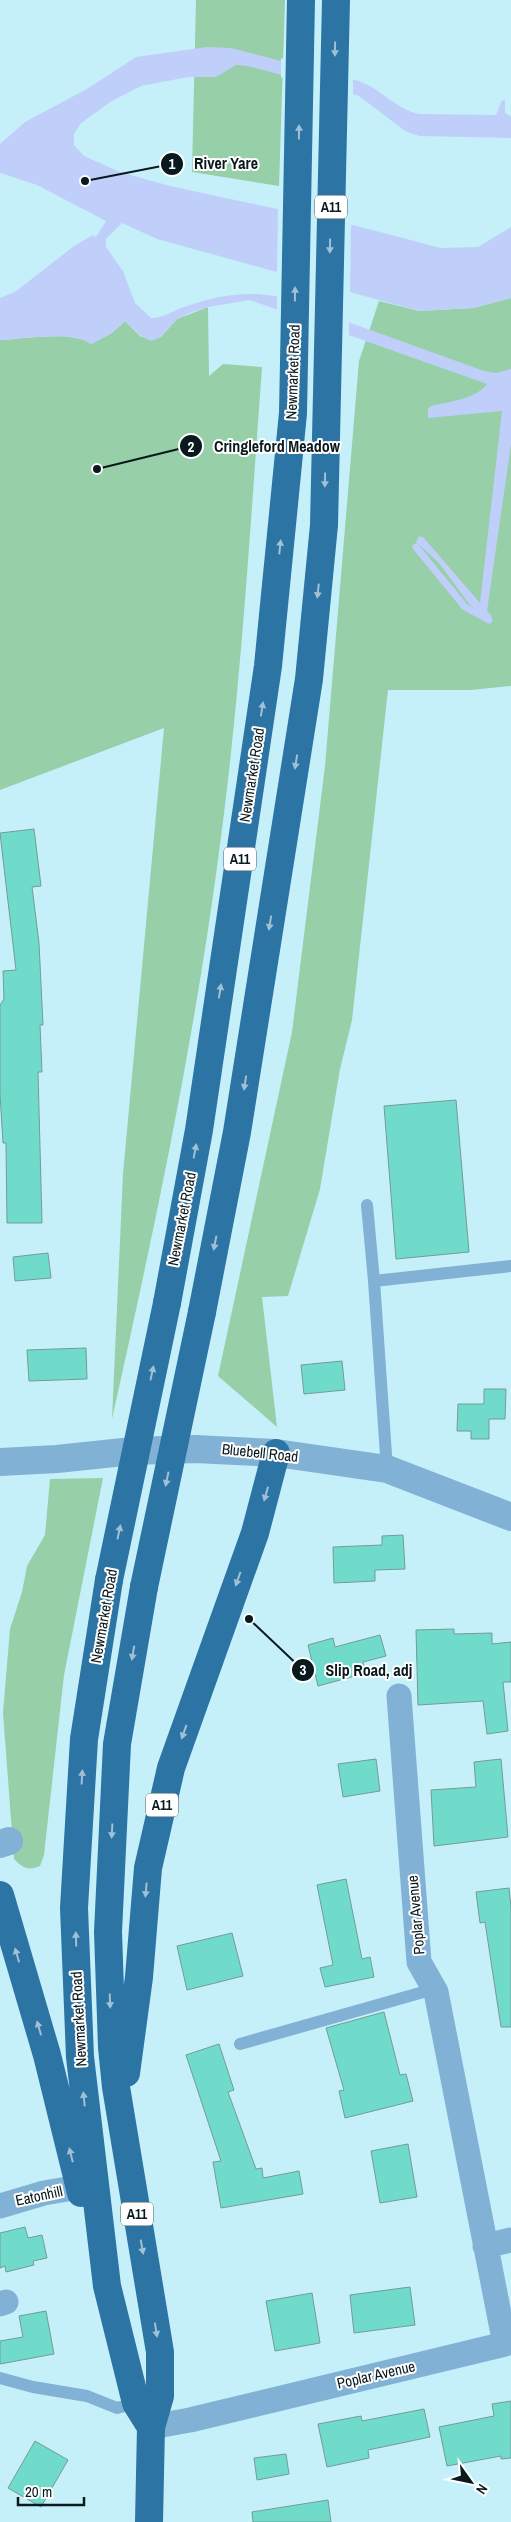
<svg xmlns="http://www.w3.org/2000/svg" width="511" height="2522" font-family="'Archivo Narrow',sans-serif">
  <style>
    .green { fill: #96cfa8 }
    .water { fill: #c0cff9 }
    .pier { fill: #c5f0fa }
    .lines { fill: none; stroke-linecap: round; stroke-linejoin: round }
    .stream { stroke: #c0cff9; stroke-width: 7 }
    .building { fill: #71dbcb; stroke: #739c95 }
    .service { stroke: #81b1d4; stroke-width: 12 }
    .minor { stroke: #81b1d4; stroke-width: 25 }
    .tertiary { stroke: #81b1d4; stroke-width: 28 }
    .trunk { stroke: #2b74a4; stroke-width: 28 }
    .trunk-bridge { stroke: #2b74a4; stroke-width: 28 }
    .oneway { fill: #a0c0d6 }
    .labels { text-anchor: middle; stroke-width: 4; stroke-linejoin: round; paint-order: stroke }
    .shield { fill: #fff; stroke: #535e61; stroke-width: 1 }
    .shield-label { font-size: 14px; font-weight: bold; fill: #09191d }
    .street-label { font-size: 15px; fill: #09191d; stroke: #fff }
    .leader { fill: none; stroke: #09191d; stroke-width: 2 }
    .callout-dot { fill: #09191d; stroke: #fff; stroke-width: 2 }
    .mark-label { font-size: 15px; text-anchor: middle; font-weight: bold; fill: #fff }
    .callout-label { font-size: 16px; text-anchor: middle; font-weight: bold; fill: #09191d; stroke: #fff; stroke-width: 4; stroke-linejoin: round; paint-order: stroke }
  </style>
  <rect width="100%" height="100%" fill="#c5f0fa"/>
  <path class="green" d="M196,0H285L279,186L192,172Z
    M511,298V686L471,690H388L352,1020L340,1069L320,1189L288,1296L262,1297L277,1427L218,1376L292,1032L325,766L359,361L379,301L419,311L473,308Z
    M208,307L209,376L223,364L262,367C250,529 241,691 219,852C194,1043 154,1231 112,1419L123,1174L164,728L0,790V340C24,339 73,330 91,344L112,333L125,321L141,337H161L177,319Z
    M103,1478L64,1675L44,1855L40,1866C28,1871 23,1868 14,1859L3,1713L10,1629L22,1592L27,1566L45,1535L50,1479Z"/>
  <path class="water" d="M207,47L231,48L359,81C381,89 396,109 419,114L496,115L502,100L505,101V113L511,116V138L419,136L405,131L359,96L248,66L236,65L216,77H188L141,86L112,101L81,123L74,134V145L84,156L120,172L170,186L357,226L441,248L478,247L511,227V298L473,308L419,311L157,239L122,223L106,239V247L123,271L135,303L151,318C164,318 172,311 184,307C215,296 246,290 279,297L484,371L496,373L511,369V444L487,611L492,616L489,620L469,604L439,563L416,542L419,536L423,537L480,603L502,411L428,418V409L431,406C448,402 476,399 487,384L250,300L208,307L189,313L177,319L161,337L152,341L142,337L125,321L112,333L91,344C73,330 24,339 0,340V298L15,292L74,246L93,235L96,237L106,221L37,185L0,173V144L25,122L87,89L136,57Z"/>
  <path class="pier" d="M281,58L353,77V96L281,77Z
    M278,207L351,223L350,296L277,276Z
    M277,294L349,320V338L277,310Z"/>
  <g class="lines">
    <path class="stream" d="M416,547L465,607L489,620"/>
  </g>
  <path class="building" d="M34,829L41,886L32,887L39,943L43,1025H40L42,1072H38L42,1223H7L6,1143H3L0,1094V1005L4,999L3,971L16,970L0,833Z
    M456,1100L469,1252L396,1259L384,1106Z
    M48,1253L51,1278L15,1281L13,1257Z
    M86,1348L87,1379L29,1381L27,1350Z
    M342,1361L345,1390L304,1394L301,1365Z
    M484,1389H506L505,1419H489V1439H471V1431H457L458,1404H484Z
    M403,1535L405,1569L375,1570V1581L334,1583L333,1547L382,1545V1536Z
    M454,1629V1634L492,1633V1644L511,1642V1682H503L508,1731L487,1734L483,1701L418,1705L416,1630Z
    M380,1635L386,1656L363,1662L366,1673L318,1686L308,1645L333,1638L335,1647Z
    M376,1759L380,1791L343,1797L338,1764Z
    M501,1759L508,1837L434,1846L431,1790L476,1787L474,1762Z
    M346,1879L362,1959L370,1957L374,1977L325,1987L320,1968L333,1965L317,1885Z
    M509,1888L511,1907V2027H501L485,1922L480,1923L476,1892Z
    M232,1933L243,1976L187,1990L177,1946Z
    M384,2012L400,2075L406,2074L413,2101L345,2118L339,2091L344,2090L326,2028Z
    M219,2044L234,2090L228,2092L256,2169L262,2168L263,2178L299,2171L303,2194L221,2208L213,2162L221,2161L186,2055Z
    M408,2144L417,2197L380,2203L371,2151Z
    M25,2227L28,2238L42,2235L47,2258L33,2261L34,2265L6,2272L5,2266L0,2268V2233Z
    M410,2287L415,2325L354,2333L350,2295Z
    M312,2293L320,2343L275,2351L266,2301Z
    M46,2311L54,2354L0,2364V2341L23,2337L19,2316Z
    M511,2401V2458L501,2459V2456L447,2466L439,2427L494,2416L492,2404Z
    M424,2409L430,2437L368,2450L369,2458L327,2467L318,2424L361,2416L362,2421Z
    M35,2441L68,2460L41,2507L8,2488Z
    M286,2454L289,2474L257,2480L254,2458Z
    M328,2500L331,2522H253L252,2512Z"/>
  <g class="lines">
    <path class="service" d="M367,1205L374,1281L511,1266
      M374,1281L387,1469
      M240,2044L434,1989
      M0,2378L33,2387L87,2396L117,2408L136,2403"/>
    <path class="minor" d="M0,2206L44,2193L79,2187
      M485,2246L511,2240
      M0,2304L6,2302
      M151,2427L190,2420L505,2344L436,1992L419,1962L399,1696"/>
    <path class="tertiary" d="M0,1462L57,1459L133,1451L195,1449L276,1453L387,1469L511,1517
      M0,1844L9,1841"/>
    <path class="trunk" d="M167,1303L199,1130L268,666L293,413L301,0
      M202,1312L237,1132L309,679L324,525L336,0
      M109,1580L84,1739L74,1908L80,2057L107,2286L136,2403L151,2427
      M144,1587L117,1744L108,1932L112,2047L116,2087L160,2352V2396L151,2427L149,2522
      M0,1895L47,2055L81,2193
      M126,2073L139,1977L148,1868L171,1768L255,1533L276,1453"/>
    <path class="trunk-bridge" d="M109,1580L167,1303
      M144,1587L202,1312"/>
  </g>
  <defs><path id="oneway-solid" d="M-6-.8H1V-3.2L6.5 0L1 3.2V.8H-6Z" transform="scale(1.25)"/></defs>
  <g class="oneway">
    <use href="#oneway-solid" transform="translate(335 49) rotate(91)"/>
    <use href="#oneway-solid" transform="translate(299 132) rotate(-89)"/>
    <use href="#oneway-solid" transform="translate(330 246) rotate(91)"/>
    <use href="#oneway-solid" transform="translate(295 294) rotate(-89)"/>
    <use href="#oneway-solid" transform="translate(325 480) rotate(91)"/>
    <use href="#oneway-solid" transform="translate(280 547) rotate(-84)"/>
    <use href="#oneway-solid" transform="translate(318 591) rotate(96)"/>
    <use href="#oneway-solid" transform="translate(262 709) rotate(-81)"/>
    <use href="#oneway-solid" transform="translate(296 762) rotate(99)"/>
    <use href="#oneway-solid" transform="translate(270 923) rotate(99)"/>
    <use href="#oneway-solid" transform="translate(220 991) rotate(-81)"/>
    <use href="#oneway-solid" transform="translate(245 1083) rotate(99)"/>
    <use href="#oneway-solid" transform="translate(195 1151) rotate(-79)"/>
    <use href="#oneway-solid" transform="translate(215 1243) rotate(101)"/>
    <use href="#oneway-solid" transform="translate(152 1373) rotate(-78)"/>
    <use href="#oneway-solid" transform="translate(167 1479) rotate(102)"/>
    <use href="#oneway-solid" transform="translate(266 1494) rotate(106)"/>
    <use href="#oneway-solid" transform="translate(119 1532) rotate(-78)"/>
    <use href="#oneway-solid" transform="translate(238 1579) rotate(110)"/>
    <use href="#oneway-solid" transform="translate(133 1653) rotate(100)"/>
    <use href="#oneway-solid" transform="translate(184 1732) rotate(110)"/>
    <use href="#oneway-solid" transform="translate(82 1777) rotate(-87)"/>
    <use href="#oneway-solid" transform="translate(112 1831) rotate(93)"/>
    <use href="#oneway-solid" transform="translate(146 1890) rotate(95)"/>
    <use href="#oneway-solid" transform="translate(76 1939) rotate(-92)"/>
    <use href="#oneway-solid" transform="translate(17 1955) rotate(-106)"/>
    <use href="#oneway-solid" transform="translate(110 2001) rotate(88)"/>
    <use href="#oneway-solid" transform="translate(39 2028) rotate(-106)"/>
    <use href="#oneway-solid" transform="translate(84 2099) rotate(-96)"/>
    <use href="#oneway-solid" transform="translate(71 2155) rotate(-104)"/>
    <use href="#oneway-solid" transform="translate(142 2247) rotate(80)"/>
    <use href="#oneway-solid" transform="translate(156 2330) rotate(81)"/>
  </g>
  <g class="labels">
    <g class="shield">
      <rect x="315" y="195.5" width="32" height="23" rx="4"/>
      <rect x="224" y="847.5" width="32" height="23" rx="4"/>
      <rect x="146" y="1793.5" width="32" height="23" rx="4"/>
      <rect x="121" y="2202.5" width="32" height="23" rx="4"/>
    </g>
    <g class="shield-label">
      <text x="331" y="212">A11</text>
      <text x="240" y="864">A11</text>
      <text x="162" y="1810">A11</text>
      <text x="137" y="2219">A11</text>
    </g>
    <g class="street-label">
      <text transform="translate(293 372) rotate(-88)" y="5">Newmarket Road</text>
      <text transform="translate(252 775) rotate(-81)" y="5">Newmarket Road</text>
      <text transform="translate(182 1219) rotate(-79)" y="5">Newmarket Road</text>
      <text transform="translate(260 1453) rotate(6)" y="5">Bluebell Road</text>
      <text transform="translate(104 1616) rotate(-80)" y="5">Newmarket Road</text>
      <text transform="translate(416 1915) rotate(-95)" y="5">Poplar Avenue</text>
      <text transform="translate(79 2019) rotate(-93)" y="5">Newmarket Road</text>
      <text transform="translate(39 2196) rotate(-12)" y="5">Eatonhill</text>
      <text transform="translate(376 2375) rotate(-13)" y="5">Poplar Avenue</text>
    </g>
  </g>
  <path class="leader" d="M85 181L172 164M97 469L191 446M249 1619L303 1670"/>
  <g class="callout-dot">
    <circle cx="85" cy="181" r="5"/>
    <circle cx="97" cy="469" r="5"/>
    <circle cx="249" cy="1619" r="5"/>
    <circle cx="172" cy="164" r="12"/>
    <circle cx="191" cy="446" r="12"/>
    <circle cx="303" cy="1670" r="12"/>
  </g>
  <g class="mark-label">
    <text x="172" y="169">1</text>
    <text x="191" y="452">2</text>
    <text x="303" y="1675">3</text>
  </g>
  <g class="callout-label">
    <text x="226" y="169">River Yare</text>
    <text x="277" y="452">Cringleford Meadow</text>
    <text x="369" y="1676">Slip Road, adj</text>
  </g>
  <g transform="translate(471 2482) rotate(123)" stroke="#ffffff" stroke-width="4" paint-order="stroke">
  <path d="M0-4L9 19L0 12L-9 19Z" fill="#09191d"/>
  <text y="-8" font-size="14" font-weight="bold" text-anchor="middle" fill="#09191d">N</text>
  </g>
  <path d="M18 2497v8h66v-8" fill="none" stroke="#09191d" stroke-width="2.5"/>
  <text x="25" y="2497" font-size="15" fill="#09191d" stroke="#ffffff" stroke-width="4" paint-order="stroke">20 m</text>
</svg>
